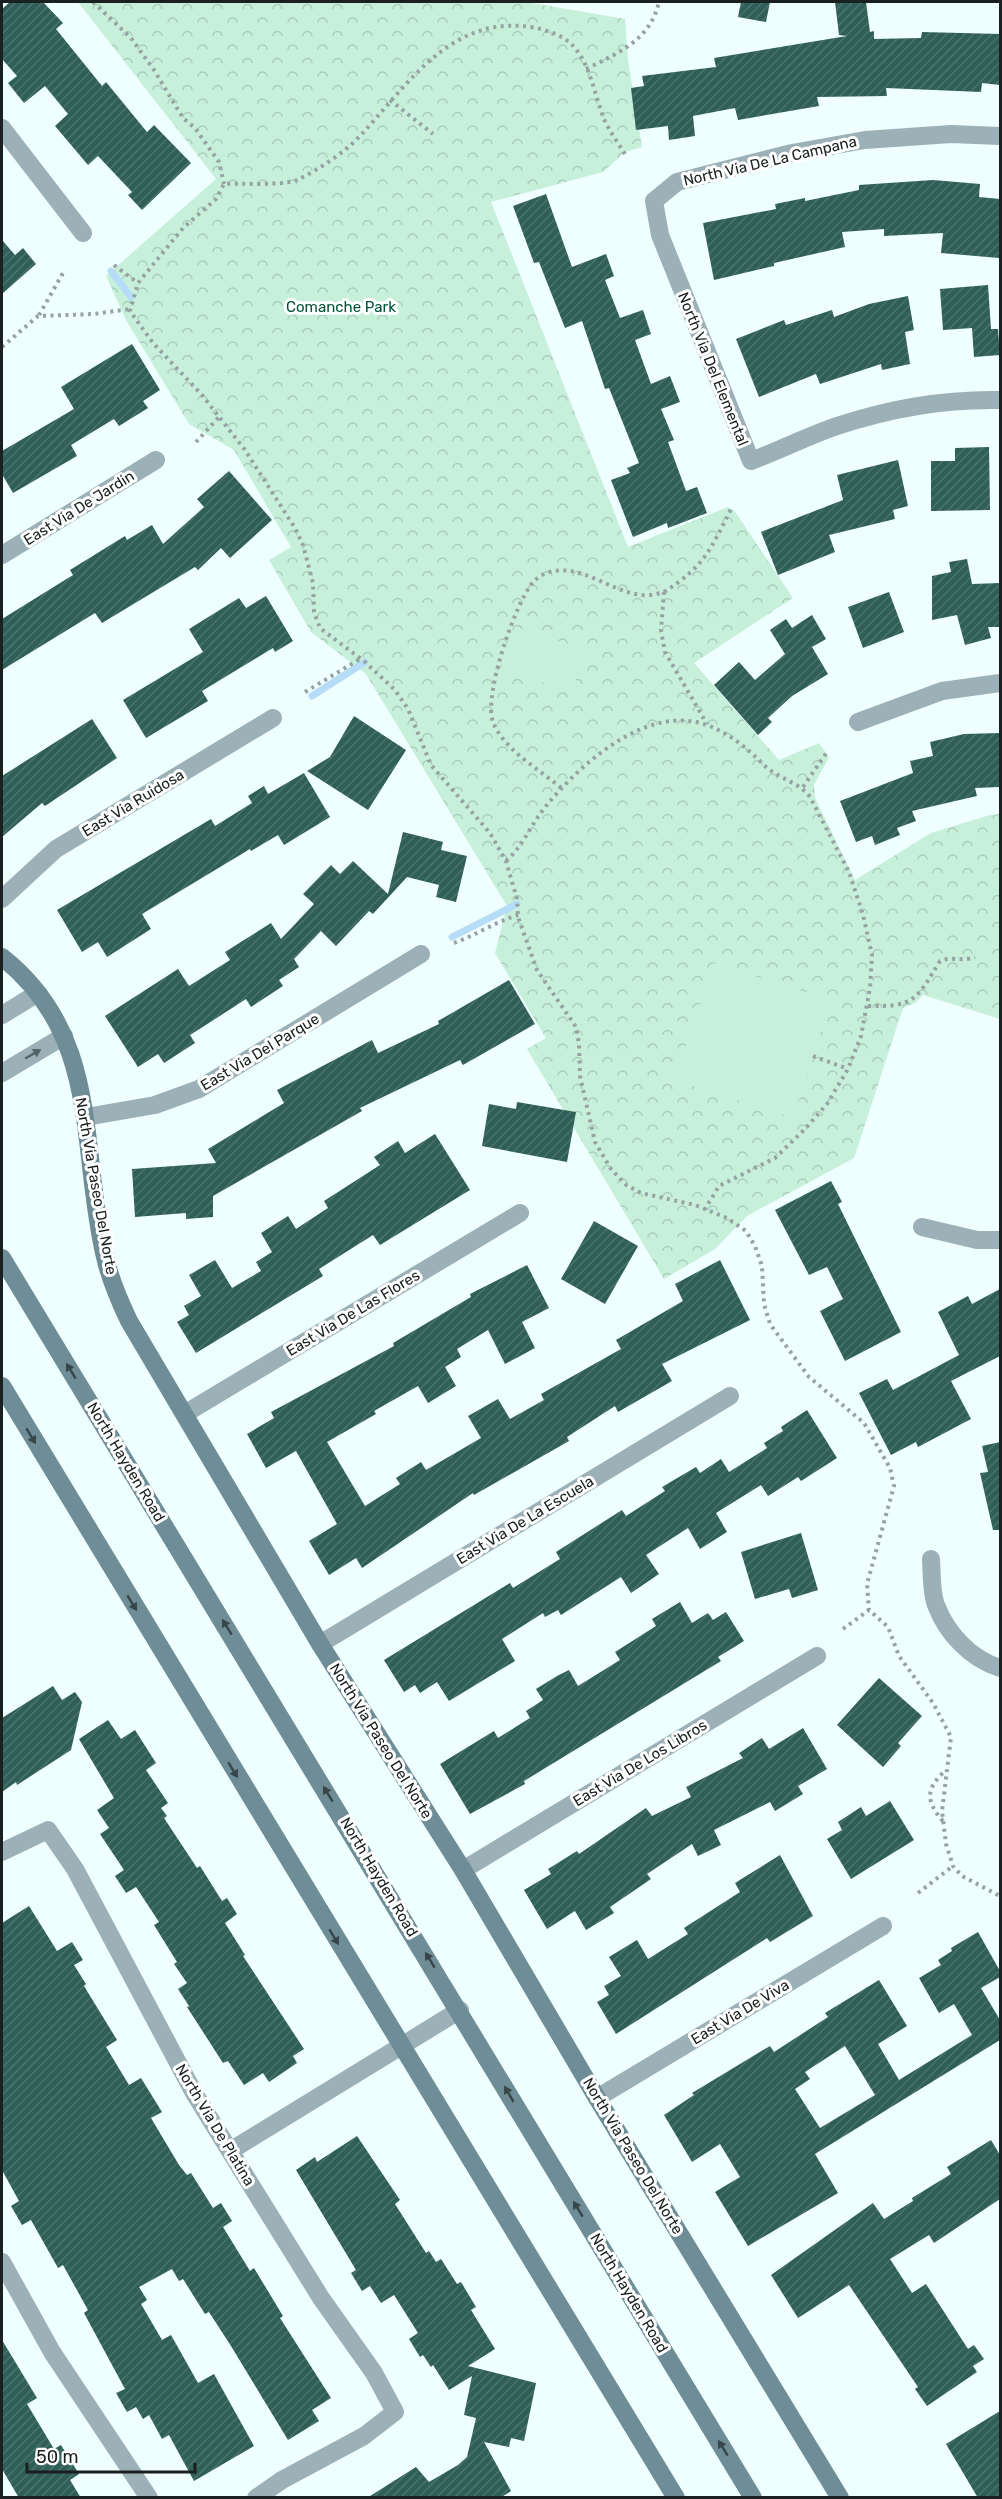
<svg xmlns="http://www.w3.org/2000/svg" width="1002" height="2499" font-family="Rubik,sans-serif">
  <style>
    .park { fill: url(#park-crowns) }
    .pitch { fill: #c7f0da }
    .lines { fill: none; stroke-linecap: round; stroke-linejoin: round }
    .stream { stroke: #b6ddf7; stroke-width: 7 }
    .building { fill: url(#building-hatch); fill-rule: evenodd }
    .path { stroke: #97a2a2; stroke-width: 4; stroke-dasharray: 3 4.5; stroke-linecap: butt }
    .street { stroke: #9cb1b7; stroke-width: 18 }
    .secondary { stroke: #6e8d96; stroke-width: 18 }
    .oneway { fill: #546163 }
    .oneway2 { fill: #374649 }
    .labels { text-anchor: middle; stroke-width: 6; stroke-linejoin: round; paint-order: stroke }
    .street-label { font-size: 15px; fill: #1a1f1f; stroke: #fff }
    .park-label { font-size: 15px; fill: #005135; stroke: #fff }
  </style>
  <defs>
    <pattern id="park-crowns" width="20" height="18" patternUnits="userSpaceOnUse" patternTransform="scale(1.5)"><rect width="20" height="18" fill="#c7f0da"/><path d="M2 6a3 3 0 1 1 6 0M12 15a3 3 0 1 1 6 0" fill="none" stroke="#aacdbb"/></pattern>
    <pattern id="building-hatch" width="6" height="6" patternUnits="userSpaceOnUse" patternTransform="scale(1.5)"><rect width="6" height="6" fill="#2f5f57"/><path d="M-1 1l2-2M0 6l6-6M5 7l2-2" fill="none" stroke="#4b726b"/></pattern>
  </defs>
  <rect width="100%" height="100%" fill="#effefe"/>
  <path class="park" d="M78,2H526L625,19L628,60L642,147L625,152L603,172L491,202L628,547L728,507L734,510L793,598L694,663L779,760L819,743L829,757L814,785L815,798L855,880L931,833L990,815L1000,814V1019L923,995L915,1003L903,1008L854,1158L747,1216L715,1249L664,1279L527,1049L546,1038L495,953L507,906L366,674L311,632L269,560L291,547L234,450L189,424L126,320L106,276L216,179Z"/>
  <path class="pitch" d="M515,627L586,650L572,692L501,669Z
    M713,963L831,1000L793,1118L675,1080Z"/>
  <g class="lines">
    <path class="stream" d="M111,271L131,297
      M312,696L365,662
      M452,937L517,904"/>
  </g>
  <path class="building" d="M10,2H43L63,23L56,29L102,86L106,82L147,132L154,125L191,163L142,210L128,195L132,192L98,156L88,165L55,126L68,114L45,86L24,103L8,83L17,76L2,59V9Z
    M741,2H770L766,22L738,17Z
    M835,2H866L870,32L874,31V39L921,38L922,32L1000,34V85L982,83L981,92L886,88L887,96L817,97L819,106L738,120L735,108L693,116L695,136L669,140L668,126L636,130L631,88L644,86L642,76L716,67L714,58L847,36L839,35Z
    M933,180L980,184L979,197L1000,199L999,258L941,253L943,233L884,236V229L842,232L845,247L774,263V266L714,280L703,223L776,209L775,204L805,198V201L859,190V185Z
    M546,194L572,267L606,254L614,276L605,280L620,318L643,310L651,334L635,340L651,384L670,376L680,402L661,409L674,440L668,442L686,491L697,487L707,513L668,528L667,523L633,537L611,480L630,473L627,468L639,463L609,388L605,389L582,321L565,328L539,262L534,263L513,206Z
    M2,240L15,255L23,248L36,264L2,294Z
    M988,285L991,329H998L1000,355L974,357L972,328L943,330L940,289Z
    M908,296L914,330L905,332L910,364L882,370L881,364L820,384L816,374L759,397L736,339L784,320L786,325L832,310L834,317L869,304Z
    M132,344L160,390L143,401L148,408L119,426L114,419L71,445L77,456L13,493L2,474V451L74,409L61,387Z
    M989,447L990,510L931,511V461H955V448Z
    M898,460L908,506L893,510L895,519L829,535L835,552L778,575L761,532L843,500L837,475Z
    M229,471L272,520L230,558L221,548L198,570L195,567L102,623L95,613L2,670V619L73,575L70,570L125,536L127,540L152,525L163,544L204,507L197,499Z
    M967,559L972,584L1000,583V627H988L991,638L965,645L957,615L932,620V576L951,572L949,562Z
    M889,592L904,632L863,648L848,607Z
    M266,596L293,641L275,652L273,648L202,691L208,701L146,738L123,700L203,652L189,629L239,598L246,608Z
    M812,615L826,639L812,647L828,674L792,696L768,718L772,722L758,735L714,685L739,662L755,680L785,654L770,630L786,619L792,628Z
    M354,716L406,750L368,810L307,771L330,757Z
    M92,719L117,758L45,806L42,803L2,837V776Z
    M1000,733V787L975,788L977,796L912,811L916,821L897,828L900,835L875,845L872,836L856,842L840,801L913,773L910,761L933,756L930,742L964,734Z
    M304,773L330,817L284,845L278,835L251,851L250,849L142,914L151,929L107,957L98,942L82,952L57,910L211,819L215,826L252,803L248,796L264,786L268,794Z
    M403,832L443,842L441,850L467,856L456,902L436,897L439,885L407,877L373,914L369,911L336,946L321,931L294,959L299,967L279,980L283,986L251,1007L246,999L212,1021L190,1035L195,1043L164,1063L158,1054L138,1067L105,1016L178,969L189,986L230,960L225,952L271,923L281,939L314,904L303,894L331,865L340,874L353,861L388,894Z
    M509,980L535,1024L463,1065L460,1060L360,1108L362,1111L213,1196V1217L186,1219V1213L135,1217L132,1169L216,1163L208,1149L284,1103L277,1090L372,1040L378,1053L439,1024L438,1021Z
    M517,1102L576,1112L567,1162L482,1146L489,1104L516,1109Z
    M435,1134L470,1190L380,1245L373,1235L319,1269L323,1276L196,1353L177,1322L189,1315L184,1306L201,1296L189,1275L215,1260L232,1288L261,1271L256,1262L272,1252L261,1233L288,1216L296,1229L328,1208L324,1201L380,1165L374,1157L398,1141L405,1153Z
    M831,1181L842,1202L838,1204L901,1332L845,1361L820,1311L843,1299L827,1267L809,1275L775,1210Z
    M594,1221L638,1246L605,1304L561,1279Z
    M720,1260L750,1320L662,1364L672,1381L618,1412L615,1406L567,1437L569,1441L474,1495L473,1493L362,1568L356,1558L329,1575L309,1541L337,1524L296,1451L266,1468L247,1434L274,1418L271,1412L394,1346L393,1343L471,1297L470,1294L527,1265L549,1308L522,1322L535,1348L505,1364L488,1330L457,1349L461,1357L445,1367L456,1386L428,1403L418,1386L374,1411L376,1414L327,1442L365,1506L400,1484L396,1478L421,1462L426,1470L481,1438L468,1416L498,1399L510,1419L544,1400L541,1394L621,1349L616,1340L683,1301L675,1284Z
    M1000,1289V1356L951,1381L971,1419L918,1447L916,1442L891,1455L859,1393L887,1379L893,1390L959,1355L938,1312L968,1296L972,1304Z
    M807,1410L837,1458L801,1481L798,1477L768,1496L761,1485L716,1513L727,1532L700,1549L688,1528L646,1555L659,1574L631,1593L621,1577L561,1615L558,1610L545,1617L543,1613L502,1639L515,1661L449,1701L437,1682L420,1693L415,1685L404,1692L384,1660L510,1583L513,1588L560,1559L556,1552L622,1510L626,1516L665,1491L662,1487L696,1467L700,1473L721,1459L729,1472L767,1448L764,1443L783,1431L781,1427Z
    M1000,1442V1530H993L980,1473L988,1472L982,1446Z
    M801,1533L818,1590L792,1598L789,1589L755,1599L741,1552Z
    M680,1602L692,1623L708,1613L713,1620L726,1612L744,1641L718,1657L721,1661L524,1781L525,1784L470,1814L440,1764L494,1731L498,1738L530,1718L526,1711L543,1700L536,1689L557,1676L569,1670L578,1686L620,1660L615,1652L656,1626L652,1619Z
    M879,1678L922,1716L898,1743L901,1746L883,1767L837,1725Z
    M53,1686L62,1700L75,1692L82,1702L71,1750L17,1785L16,1782L2,1792V1718Z
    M108,1720L121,1739L135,1730L156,1763L146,1770L168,1803L161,1808L167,1816L164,1818L197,1868L200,1866L222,1901L227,1898L237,1914L225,1923L245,1955L243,1956L304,2049L293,2056L297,2063L269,2082L263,2073L244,2085L228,2061L223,2063L187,2007L189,2006L178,1989L187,1983L174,1964L177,1962L154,1925L159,1922L136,1887L126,1893L115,1876L124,1870L100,1834L109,1828L97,1810L114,1798L79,1739Z
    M803,1728L827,1769L798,1786L803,1794L775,1811L770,1802L714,1830L721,1845L698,1856L692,1844L647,1874L651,1879L610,1907L614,1913L586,1930L575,1911L547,1929L524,1890L551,1874L548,1869L577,1851L579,1854L646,1808L652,1816L691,1797L686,1787L743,1758L739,1753L762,1738L769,1749Z
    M890,1801L914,1840L851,1879L827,1839L842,1830L838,1822L861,1807L866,1816Z
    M780,1855L813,1916L770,1942L767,1938L616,2034L597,2002L609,1995L604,1986L621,1976L609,1957L637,1940L648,1959L688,1934L684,1928L740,1892L735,1883Z
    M29,1906L57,1951L72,1942L83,1960L74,1965L86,1984L84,1986L117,2040L106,2047L129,2085L141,2078L162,2112L151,2118L179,2165L187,2175L191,2173L213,2208L221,2203L232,2221L223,2227L250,2271L254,2268L283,2316L280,2318L331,2398L312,2410L319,2421L288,2440L231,2346L209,2312L205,2314L183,2279L179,2281L172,2269L139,2287L147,2300L141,2304L162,2340L171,2335L198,2383L214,2374L254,2446L194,2481L169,2435L162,2439L149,2415L143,2419L136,2407L127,2412L116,2393L125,2389L84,2313L88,2310L63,2265L58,2268L31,2220L22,2225L11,2206L19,2201L2,2170V1923Z
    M978,1932L1000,1971V1977L981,1988L1000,2020V2040L815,2154L838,2193L748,2246L715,2192L740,2177L720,2144L692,2162L664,2115L694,2095L692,2093L770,2046L774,2052L828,2017L825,2013L879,1980L907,2026L878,2044L899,2080L972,2035L954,2004L939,2013L919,1978L941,1965L938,1960L952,1951L951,1948ZM845,2046L875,2095L820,2128L795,2089L810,2079L805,2072Z
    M357,2136L400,2200L395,2204L426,2253L429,2251L436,2262L441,2259L457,2284L461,2282L476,2307L471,2310L495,2349L468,2366L536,2383L524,2441L511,2438L509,2447L484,2442L511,2491L500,2498H367L416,2467L429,2482L458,2465L467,2457L476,2418L464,2415L472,2376L449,2390L433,2365L431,2367L423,2355L420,2357L409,2339L418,2333L394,2295L381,2303L370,2286L362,2291L351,2273L356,2270L296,2170L315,2157L317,2162Z
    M991,2140L1000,2155V2199L934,2243L929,2235L890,2259L912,2293L926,2284L968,2349L974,2345L984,2359L973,2366L977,2372L927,2406L915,2389L918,2387L849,2285L798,2318L771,2275L873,2203L884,2219L913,2201L912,2198L951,2174L947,2167Z
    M2,2340L37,2398L27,2404L54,2449L61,2445L79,2474L70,2480L81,2498H19L2,2469Z
    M1000,2411V2498H978L946,2444Z"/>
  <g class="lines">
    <path class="path" d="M93,2L131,38L154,70L183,118L195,128L219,162L224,184
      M586,69C620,52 650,40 659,2
      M390,100L433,134
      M625,154C618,143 610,132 604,119C594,94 590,60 569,42C557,32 536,27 522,26C447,20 405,88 360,136C344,153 318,170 297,180C281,186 243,183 224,184L216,199L183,228L138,283L130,311L153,343L202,395L245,450L295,528L303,545L313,583L314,612L320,628L365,662L395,690L408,709L431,765L490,833L506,861L517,899L518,917L537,970L576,1027L579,1044L580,1076L595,1142L611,1169L626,1185L641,1193L695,1205L727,1218L746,1231L755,1246L762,1266L764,1304L770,1324L809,1377L864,1423L890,1468L894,1486L867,1584L869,1610L888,1627L899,1656L933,1703L951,1737L942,1811L946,1844L953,1866L962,1876L1000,1896
      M114,265L138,283
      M39,315L63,273
      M2,347L38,316L94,314L130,309
      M196,442L219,417
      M664,592C706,565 710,550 732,507
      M305,692L360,659
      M803,787L827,752
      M561,788C539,769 504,750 493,722C483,697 515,602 534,581C539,576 547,572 554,571C584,566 612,592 642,595C649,596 657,594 664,592L661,631L665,652L707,724
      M506,861C524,845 531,824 546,806C580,765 639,711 696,722C724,728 746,747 765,766C779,779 799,782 810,797L849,872L863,915L872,955L870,988L861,1036L848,1069L827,1104L805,1129L775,1158L719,1186L705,1209
      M454,943C476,935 495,922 518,915
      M868,1006C915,1007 916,1000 940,961C952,956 962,962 975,957
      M813,1056L848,1069
      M843,1629L869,1610
      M943,1821C924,1800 927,1787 946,1770
      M918,1893L953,1866"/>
    <path class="street" d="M2,128L83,233
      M1000,136L951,134L865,140L792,153L677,182L654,201L660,235L751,461C780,450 808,436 837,426C888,409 946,399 1000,400
      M2,555L156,460
      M858,722L942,691L1000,683
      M2,899L56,849L273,718
      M2,1015L38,993
      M2,1073L64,1036
      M86,1117L155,1105L199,1089L421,954
      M922,1227L977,1240H1000
      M186,1413L520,1213
      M931,1559C932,1573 931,1592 936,1605C947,1634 971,1659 1000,1668
      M320,1644L730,1396
      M2,1852L48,1830L75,1869L194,2093L321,2298L374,2373L395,2412L364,2436L282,2480L256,2498
      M463,1870L817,1656
      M597,2098L883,1926
      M230,2151L460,2010
      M2,2262L52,2352L149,2498"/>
    <path class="secondary" d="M2,957C102,1036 79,1148 105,1257C110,1279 119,1300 129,1321L320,1644L463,1870L597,2098L840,2498
      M2,1258L753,2498
      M2,1386L676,2498"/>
  </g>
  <defs><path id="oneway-solid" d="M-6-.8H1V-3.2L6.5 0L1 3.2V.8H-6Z" transform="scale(1.5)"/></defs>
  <use class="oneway" href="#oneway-solid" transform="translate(33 1054) rotate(-30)"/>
  <g class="oneway2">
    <use href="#oneway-solid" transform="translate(71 1371) rotate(-121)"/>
    <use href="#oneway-solid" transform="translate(31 1436) rotate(59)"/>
    <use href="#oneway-solid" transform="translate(132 1603) rotate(59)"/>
    <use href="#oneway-solid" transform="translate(227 1627) rotate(-121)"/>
    <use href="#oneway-solid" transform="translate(233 1770) rotate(59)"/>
    <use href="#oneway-solid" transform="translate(328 1794) rotate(-121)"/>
    <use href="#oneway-solid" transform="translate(334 1937) rotate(59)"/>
    <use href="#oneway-solid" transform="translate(430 1960) rotate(-121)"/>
    <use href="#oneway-solid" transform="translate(509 2094) rotate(-120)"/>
    <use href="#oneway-solid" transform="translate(578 2209) rotate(-121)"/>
    <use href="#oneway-solid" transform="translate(723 2448) rotate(-121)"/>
  </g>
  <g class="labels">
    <g class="street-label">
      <text transform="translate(770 161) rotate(-13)" y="5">North Via De La Campana</text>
      <text transform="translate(713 369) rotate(68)" y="5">North Via Del Elemental</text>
      <text transform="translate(79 508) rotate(-32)" y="5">East Via De Jardin</text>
      <text transform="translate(133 803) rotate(-31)" y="5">East Via Ruidosa</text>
      <text transform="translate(260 1052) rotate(-31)" y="5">East Via Del Parque</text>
      <text transform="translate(96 1186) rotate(80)" y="5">North Via Paseo Del Norte</text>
      <text transform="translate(353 1313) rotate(-31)" y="5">East Via De Las Flores</text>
      <text transform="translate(126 1462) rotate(59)" y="5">North Hayden Road</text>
      <text transform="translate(525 1520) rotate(-31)" y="5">East Via De La Escuela</text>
      <text transform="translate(381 1741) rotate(58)" y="5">North Via Paseo Del Norte</text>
      <text transform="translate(640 1763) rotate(-31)" y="5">East Via De Los Libros</text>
      <text transform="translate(379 1877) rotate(59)" y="5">North Hayden Road</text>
      <text transform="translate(740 2012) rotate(-31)" y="5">East Via De Viva</text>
      <text transform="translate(215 2125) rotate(59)" y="5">North Via De Platina</text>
      <text transform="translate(633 2156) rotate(59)" y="5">North Via Paseo Del Norte</text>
      <text transform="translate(629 2293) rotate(59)" y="5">North Hayden Road</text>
    </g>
    <g class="park-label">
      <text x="341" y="312">Comanche Park</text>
    </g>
  </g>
  <rect width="1002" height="2499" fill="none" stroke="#1a1f1f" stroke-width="6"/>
  <path d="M27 2463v9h168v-9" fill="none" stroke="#1a1f1f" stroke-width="3"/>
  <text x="36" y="2463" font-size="18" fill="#1a1f1f" stroke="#ffffff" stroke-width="4.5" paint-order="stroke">50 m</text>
</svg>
